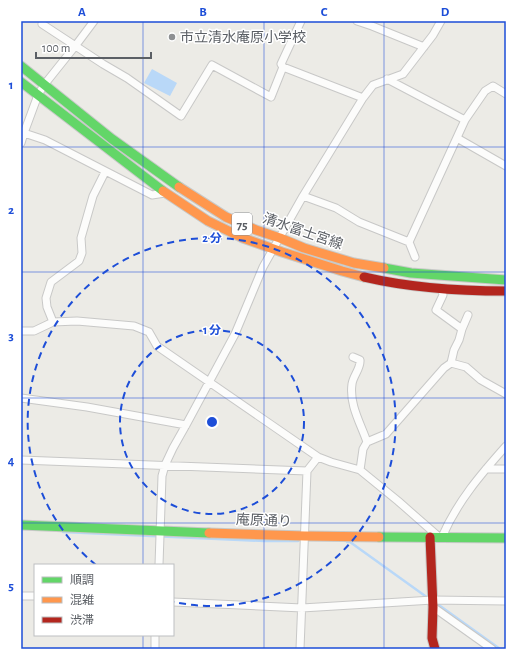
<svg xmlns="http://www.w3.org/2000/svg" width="527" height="670" font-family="'Alegreya Sans','Noto Sans JP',sans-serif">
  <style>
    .water { fill: #b9d8f8 }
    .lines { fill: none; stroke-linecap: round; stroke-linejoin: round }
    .stream { stroke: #b9d8f8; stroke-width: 2.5 }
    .street-casing { stroke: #c8c8c7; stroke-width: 9 }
    .fast-casing { stroke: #c8c9c8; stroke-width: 11 }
    .slow-casing { stroke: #c8c9c8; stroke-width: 11 }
    .jam-casing { stroke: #c8c9c8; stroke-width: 11 }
    .street { stroke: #fcfcfb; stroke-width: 7 }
    .fast { stroke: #63d668; stroke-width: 9 }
    .slow { stroke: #ff974d; stroke-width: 9 }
    .jam { stroke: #b3261e; stroke-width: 9 }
    .grid { fill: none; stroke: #1d4ed8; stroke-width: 1; stroke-opacity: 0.55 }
    .ring { fill: none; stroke: #1d4ed8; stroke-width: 2; stroke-dasharray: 7 5 }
    .poi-dot { fill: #8e9092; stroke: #fff; stroke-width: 1.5 }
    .labels { text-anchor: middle; stroke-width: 3; stroke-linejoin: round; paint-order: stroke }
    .shield { fill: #fff; stroke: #8c8f93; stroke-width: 1 }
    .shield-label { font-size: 13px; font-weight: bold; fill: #5b5f65 }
    .poi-label { font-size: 14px; fill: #5b5f65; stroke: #fff; text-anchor: start }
    .street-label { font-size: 14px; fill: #5b5f65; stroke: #fff }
    .centre { fill: #1d4ed8; stroke: #fff; stroke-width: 2 }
    .ring-label { font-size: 12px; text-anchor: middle; font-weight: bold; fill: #1d4ed8; stroke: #fff; stroke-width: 3; stroke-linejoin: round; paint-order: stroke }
    .neatline { fill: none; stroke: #1d4ed8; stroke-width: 1.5 }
    .grid-label { font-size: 13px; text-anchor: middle; font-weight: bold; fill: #1d4ed8 }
  </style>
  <rect width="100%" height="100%" fill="#ecebe6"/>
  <path class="water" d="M152,69L177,83L170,96L144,83Z"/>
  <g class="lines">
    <path class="stream" d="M63,532L264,541H298
      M347,542H350L428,598
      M436,603L500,649"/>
    <defs>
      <path id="street" d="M357,21L372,26L424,47
        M42,24L103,64L127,78L181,116L212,65L271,97L283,67L363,98
        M283,67L281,64L301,21
        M387,79L465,120L485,91L493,86L506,94
        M21,132L45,140L152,195L165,193
        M457,138L506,166
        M21,143L24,133L38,95L44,85L76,45L94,21
        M303,196L336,208L359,222L409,242L415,257
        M409,242L465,120
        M442,289L443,295L436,310L462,329
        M53,322L47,307L46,298L51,282L79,261L82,253L81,238L93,196L105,172
        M21,331H34L53,322L77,321L134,326L149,332L157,346L318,457L331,462L360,470L398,501L439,537
        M353,357L360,360C361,368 353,376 352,384C349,405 361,424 367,442
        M451,363L454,350L459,340L462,329L468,315
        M21,398L87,407L186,425
        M21,460L307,471
        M486,469H506
        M360,470L363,449L367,442L386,434L444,368L451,363L466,367L481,380L506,394
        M442,537C457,502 481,474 506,446
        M159,565L162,476L165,465L173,448L186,425L235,334L263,267L303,196L363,98L373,85L403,74L433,35L441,21
        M21,596H35
        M173,602L302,608L433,600L506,601
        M433,607L492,649
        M155,649V635
        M300,649L307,471L318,457"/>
      <path id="fast" d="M21,66L112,139L179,187
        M21,82L163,191
        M384,268L411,273L506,280
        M21,525L209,533
        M379,537L506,538"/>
      <path id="slow" d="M179,187L226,217L256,230L280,238L304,248L354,263L384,268
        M163,191L208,221L243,238L282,252L342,271L364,277
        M209,533L305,536L379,537"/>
      <path id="jam" d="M364,277C411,288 459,291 506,291
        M430,537L433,607L432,638L435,649"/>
    </defs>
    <use href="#street" class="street-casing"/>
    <use href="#fast" class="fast-casing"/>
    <use href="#slow" class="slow-casing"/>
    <use href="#jam" class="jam-casing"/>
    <use href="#street" class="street"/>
    <use href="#fast" class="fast"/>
    <use href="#slow" class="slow"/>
    <use href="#jam" class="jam"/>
  </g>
  <path class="grid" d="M143,21V565M264,21V649M384,21V649M21,147H506M21,272H506M21,398H506M21,523H506M143,635V649"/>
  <g class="ring">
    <circle cx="212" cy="422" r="92"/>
    <path d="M96 565A184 184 0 1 1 174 602"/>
  </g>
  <circle class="poi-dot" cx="172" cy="37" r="4"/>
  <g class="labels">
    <rect class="shield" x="232" y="213" width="20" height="22" rx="3"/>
    <g class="shield-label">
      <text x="242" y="229">75</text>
    </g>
    <g class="poi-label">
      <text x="180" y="42">市立清水庵原小学校</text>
    </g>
    <g class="street-label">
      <text transform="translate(303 231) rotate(19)" y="5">清水富士宮線</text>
      <text transform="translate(264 520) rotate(2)" y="5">庵原通り</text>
    </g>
  </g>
  <circle cx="212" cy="422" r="6" class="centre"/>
  <g class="ring-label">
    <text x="212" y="242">2 分</text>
    <text x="212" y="334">1 分</text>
  </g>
  <rect width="527" height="670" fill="none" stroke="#ffffff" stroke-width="44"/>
  <rect x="34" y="564" width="140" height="72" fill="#ffffff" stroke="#bdbfc1"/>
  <rect x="42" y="577" width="20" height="6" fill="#63d668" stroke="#bdbfc1"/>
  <text x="70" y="584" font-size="12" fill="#5b5f65">順調</text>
  <rect x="42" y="597" width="20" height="6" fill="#ff974d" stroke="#bdbfc1"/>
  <text x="70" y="604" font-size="12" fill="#5b5f65">混雑</text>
  <rect x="42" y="617" width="20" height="6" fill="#b3261e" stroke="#bdbfc1"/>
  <text x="70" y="624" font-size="12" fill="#5b5f65">渋滞</text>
  <path d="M36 52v6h115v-6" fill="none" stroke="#5b5f65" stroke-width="2"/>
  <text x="42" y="52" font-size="12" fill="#5b5f65" stroke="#ffffff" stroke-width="3" paint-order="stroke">100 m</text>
  <rect x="22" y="22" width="483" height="626" class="neatline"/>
  <g class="grid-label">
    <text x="82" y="16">A</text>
    <text x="203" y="16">B</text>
    <text x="324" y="16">C</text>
    <text x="445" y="16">D</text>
    <text x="11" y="89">1</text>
    <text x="11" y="214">2</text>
    <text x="11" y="340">3</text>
    <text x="11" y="465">4</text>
    <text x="11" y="590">5</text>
  </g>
</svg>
